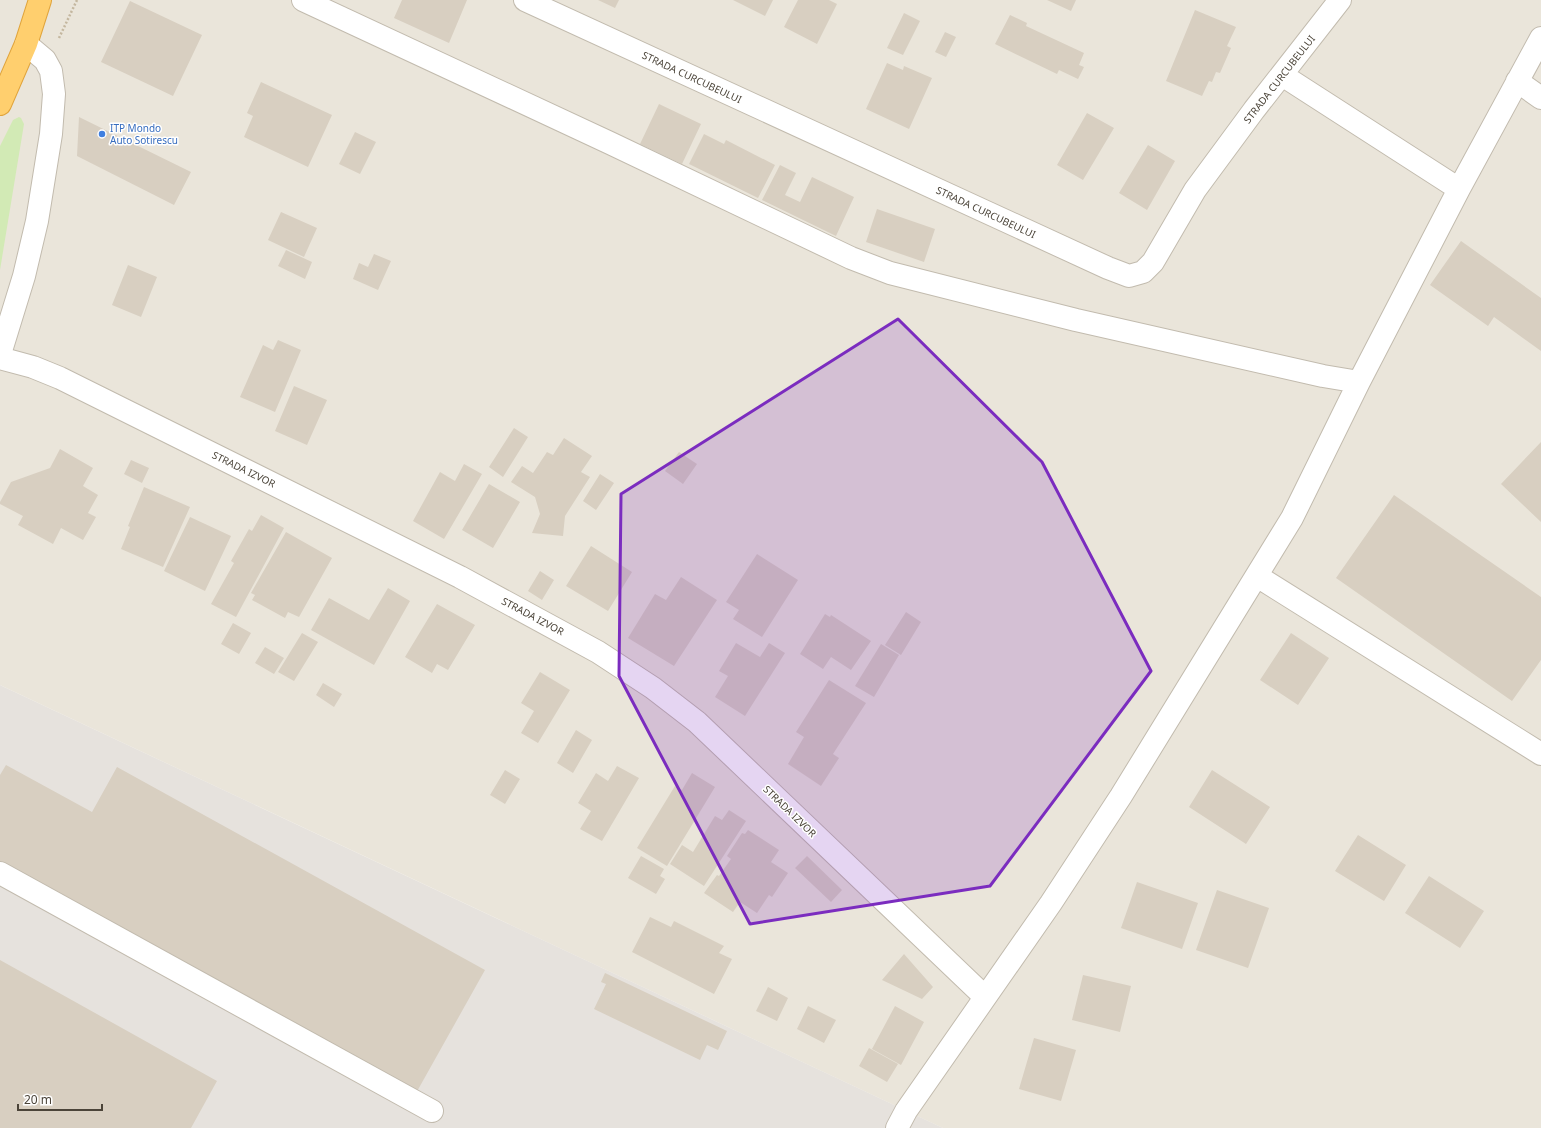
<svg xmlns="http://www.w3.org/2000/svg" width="1541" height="1128" font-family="'Noto Sans',sans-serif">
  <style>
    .residential { fill: #eae5da }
    .industrial { fill: #e6e2dd }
    .green { fill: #d2eab5 }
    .building { fill: #d8cfc1 }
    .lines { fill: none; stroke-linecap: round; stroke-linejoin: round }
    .minor-casing { stroke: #c2bbae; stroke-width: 24 }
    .highway-casing { stroke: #e0a43c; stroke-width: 24 }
    .path { stroke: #c4b79f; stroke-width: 2.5; stroke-dasharray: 2 2; stroke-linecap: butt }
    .minor { stroke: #fff; stroke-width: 22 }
    .highway { stroke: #ffcf6e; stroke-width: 22 }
    .marked { fill: #7b2cbf; fill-opacity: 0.2; stroke: #7b2cbf; stroke-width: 3; stroke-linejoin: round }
    .shop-dot { fill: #3f7fe0; stroke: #fff; stroke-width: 1.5 }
    .labels { text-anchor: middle; stroke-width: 3; stroke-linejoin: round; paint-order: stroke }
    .street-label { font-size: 10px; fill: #4b4439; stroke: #fff }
    .shop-label { font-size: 10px; fill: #366cbe; stroke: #fff; text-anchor: start }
  </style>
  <rect width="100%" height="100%" fill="#f6f3ec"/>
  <path class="residential" d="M0,0H1541V1128H943L0,685Z"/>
  <path class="industrial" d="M0,685L4,687L943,1128H0Z"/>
  <path class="green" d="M19,117L21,118L24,124L0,270V146L13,120Z"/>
  <path class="building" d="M402,0H467L449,43L394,18Z
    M598,0H619L615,8Z
    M733,0H773L765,16Z
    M798,0H829L837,4L817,44L784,27Z
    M1047,0H1076L1071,11Z
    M130,1L202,35L173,96L101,62Z
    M1195,10L1236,27L1227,46L1231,48L1220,73L1216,72L1212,82L1209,81L1202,96L1166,81Z
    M904,13L920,21L903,55L887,48Z
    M1010,15L1027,23L1026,26L1084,53L1079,65L1084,67L1078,79L1059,70L1057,74L995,44Z
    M945,32L956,37L946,57L935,52Z
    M887,63L903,70L904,66L932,78L909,129L866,109Z
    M261,82L332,115L308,167L244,137L253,116L247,113Z
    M659,104L701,124L682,164L640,144Z
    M1087,113L1114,128L1083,180L1057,165Z
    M79,117L191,172L174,205L77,156Z
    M355,132L376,142L360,174L339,164Z
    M704,134L724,144L726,140L775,165L758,198L689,164Z
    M1148,145L1175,161L1147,210L1119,193Z
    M780,165L796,173L785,195L800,202L812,177L854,197L836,236L762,200Z
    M877,209L935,229L924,262L866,242Z
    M281,212L317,228L304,257L268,240Z
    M1461,241L1541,298V351L1494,317L1488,326L1430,285Z
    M286,250L312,262L305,279L278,266Z
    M374,254L391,261L378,290L353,279L359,263L368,267Z
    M128,265L157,277L141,317L112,305Z
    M278,340L301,350L275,412L240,397L263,345L273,350Z
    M294,386L327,400L307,445L275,431Z
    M514,428L528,437L503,477L489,467Z
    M564,438L592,456L581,472L590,477L565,516L563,536L532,533L540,514L535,497L511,482L522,466L533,473L547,452L553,455Z
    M1541,442V522L1501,484Z
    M60,449L93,468L83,486L98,495L88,513L96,517L83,540L61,528L53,544L18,525L23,516L0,504V502L11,482L50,468Z
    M679,452L697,464L683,484L665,471Z
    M131,460L149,468L142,483L124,474Z
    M464,464L482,474L444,539L413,521L440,472L455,481Z
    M600,474L614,483L596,510L583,501Z
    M489,484L520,502L493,548L462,530Z
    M144,487L190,507L163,567L121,549L130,527L128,526Z
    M1394,495L1541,597V660L1512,701L1336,578Z
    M261,515L284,528L236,617L211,604L234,563L231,561L249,529L252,531Z
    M190,517L231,536L205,591L164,571Z
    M286,532L332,558L299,617L288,612L285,618L252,600L255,595L251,593Z
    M591,546L632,572L608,611L566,586Z
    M757,554L798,580L762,637L733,619L739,610L726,602Z
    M540,571L554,580L542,600L528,591Z
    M681,577L717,600L674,666L628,638L655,594L666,600Z
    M388,588L410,601L374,665L311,630L329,598L369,620Z
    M437,604L475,625L448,670L437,664L432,673L405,657Z
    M906,612L921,622L901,655L885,645Z
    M825,614L830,617L831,615L871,641L851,670L831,657L823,669L800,654Z
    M233,623L251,633L239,654L221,644Z
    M302,633L318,642L294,681L278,672Z
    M1291,633L1329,658L1298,705L1260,680Z
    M736,643L760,657L769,643L785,653L745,716L715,697L728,676L719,671Z
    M881,644L899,655L874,697L855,686Z
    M265,647L284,658L274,674L255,663Z
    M540,672L570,690L538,743L521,733L534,711L521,703Z
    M829,680L866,703L833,754L839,758L821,786L788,764L804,737L796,732Z
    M323,683L342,694L334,707L316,695Z
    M576,730L592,740L573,773L557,763Z
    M6,765L92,812L117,767L485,970L415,1095L0,866V775Z
    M617,766L639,778L602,841L580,829L591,811L578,803L596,773L608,781Z
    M505,770L520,779L505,804L490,795Z
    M1212,770L1270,807L1246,844L1189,807Z
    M692,773L715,787L667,866L637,848L675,786L682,790Z
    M729,810L746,821L704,886L670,864L682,845L693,852L715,816L722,820Z
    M748,830L779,850L771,862L788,873L772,897L769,895L757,913L740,902L733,912L704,893L717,875L719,876L731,859L727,856L742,833L745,834Z
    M1358,835L1406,865L1384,901L1335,871Z
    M641,856L664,869L660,876L665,879L656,894L628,878Z
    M807,856L842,890L831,902L795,868Z
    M1429,876L1484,911L1460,948L1405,913Z
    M1137,882L1198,903L1182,949L1121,928Z
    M1217,890L1269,908L1248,968L1196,950Z
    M650,917L671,927L674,921L724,946L719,953L732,959L714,994L632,952Z
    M904,954L933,987L922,999L882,980Z
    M0,960L217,1081L191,1128H0Z
    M605,973L727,1031L718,1050L707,1045L700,1060L594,1009L606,984L601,982Z
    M1083,975L1131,986L1120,1032L1072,1020Z
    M768,987L788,998L777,1021L756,1011Z
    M808,1006L836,1020L824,1043L797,1029Z
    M895,1006L924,1022L901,1065L872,1049Z
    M1034,1038L1076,1050L1061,1101L1019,1089Z
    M869,1048L898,1064L887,1082L859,1066Z"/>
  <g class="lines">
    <defs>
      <path id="minor" d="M303,0L610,143L851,258L890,273L1076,320L1323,376L1359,382
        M525,0L1108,268L1129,276L1143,272L1153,262L1195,190L1254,110L1340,0
        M1282,75L1459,189
        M1517,81L1541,98
        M0,354L24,276L37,221L51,134L54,94L51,71L45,60L26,44
        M0,358L33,367L60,378L460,577L598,652L653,688L697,722L985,997
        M1257,576L1541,754
        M0,873L432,1111
        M897,1128L906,1111L1051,903L1121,796L1292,518L1359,382L1459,189L1541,38"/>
      <path id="highway" d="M0,104L26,44L40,0"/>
    </defs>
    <use href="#minor" class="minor-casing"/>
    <use href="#highway" class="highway-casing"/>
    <path class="path" d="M59,38L77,0"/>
    <use href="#minor" class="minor"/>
    <use href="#highway" class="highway"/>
  </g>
  <path class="marked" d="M898,319L1042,462L1151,671L990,886L750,924L619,676L621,494Z"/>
  <circle class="shop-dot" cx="102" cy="134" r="4"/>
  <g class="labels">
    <g class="street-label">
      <text transform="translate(692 77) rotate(25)" y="4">STRADA CURCUBEULUI</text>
      <text transform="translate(1279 79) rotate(-52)" y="4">STRADA CURCUBEULUI</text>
      <text transform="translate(986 212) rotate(25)" y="4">STRADA CURCUBEULUI</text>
      <text transform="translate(244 469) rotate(26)" y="4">STRADA IZVOR</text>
      <text transform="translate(533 616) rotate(28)" y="4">STRADA IZVOR</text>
      <text transform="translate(790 811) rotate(44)" y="4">STRADA IZVOR</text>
    </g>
    <g class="shop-label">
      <text x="110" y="132">ITP Mondo<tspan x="110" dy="12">Auto Sotirescu</tspan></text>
    </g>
  </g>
  <path d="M18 1104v6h84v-6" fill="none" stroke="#4b4439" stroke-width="2"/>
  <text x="24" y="1104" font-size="12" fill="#4b4439" stroke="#ffffff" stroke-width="3" paint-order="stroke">20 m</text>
</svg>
